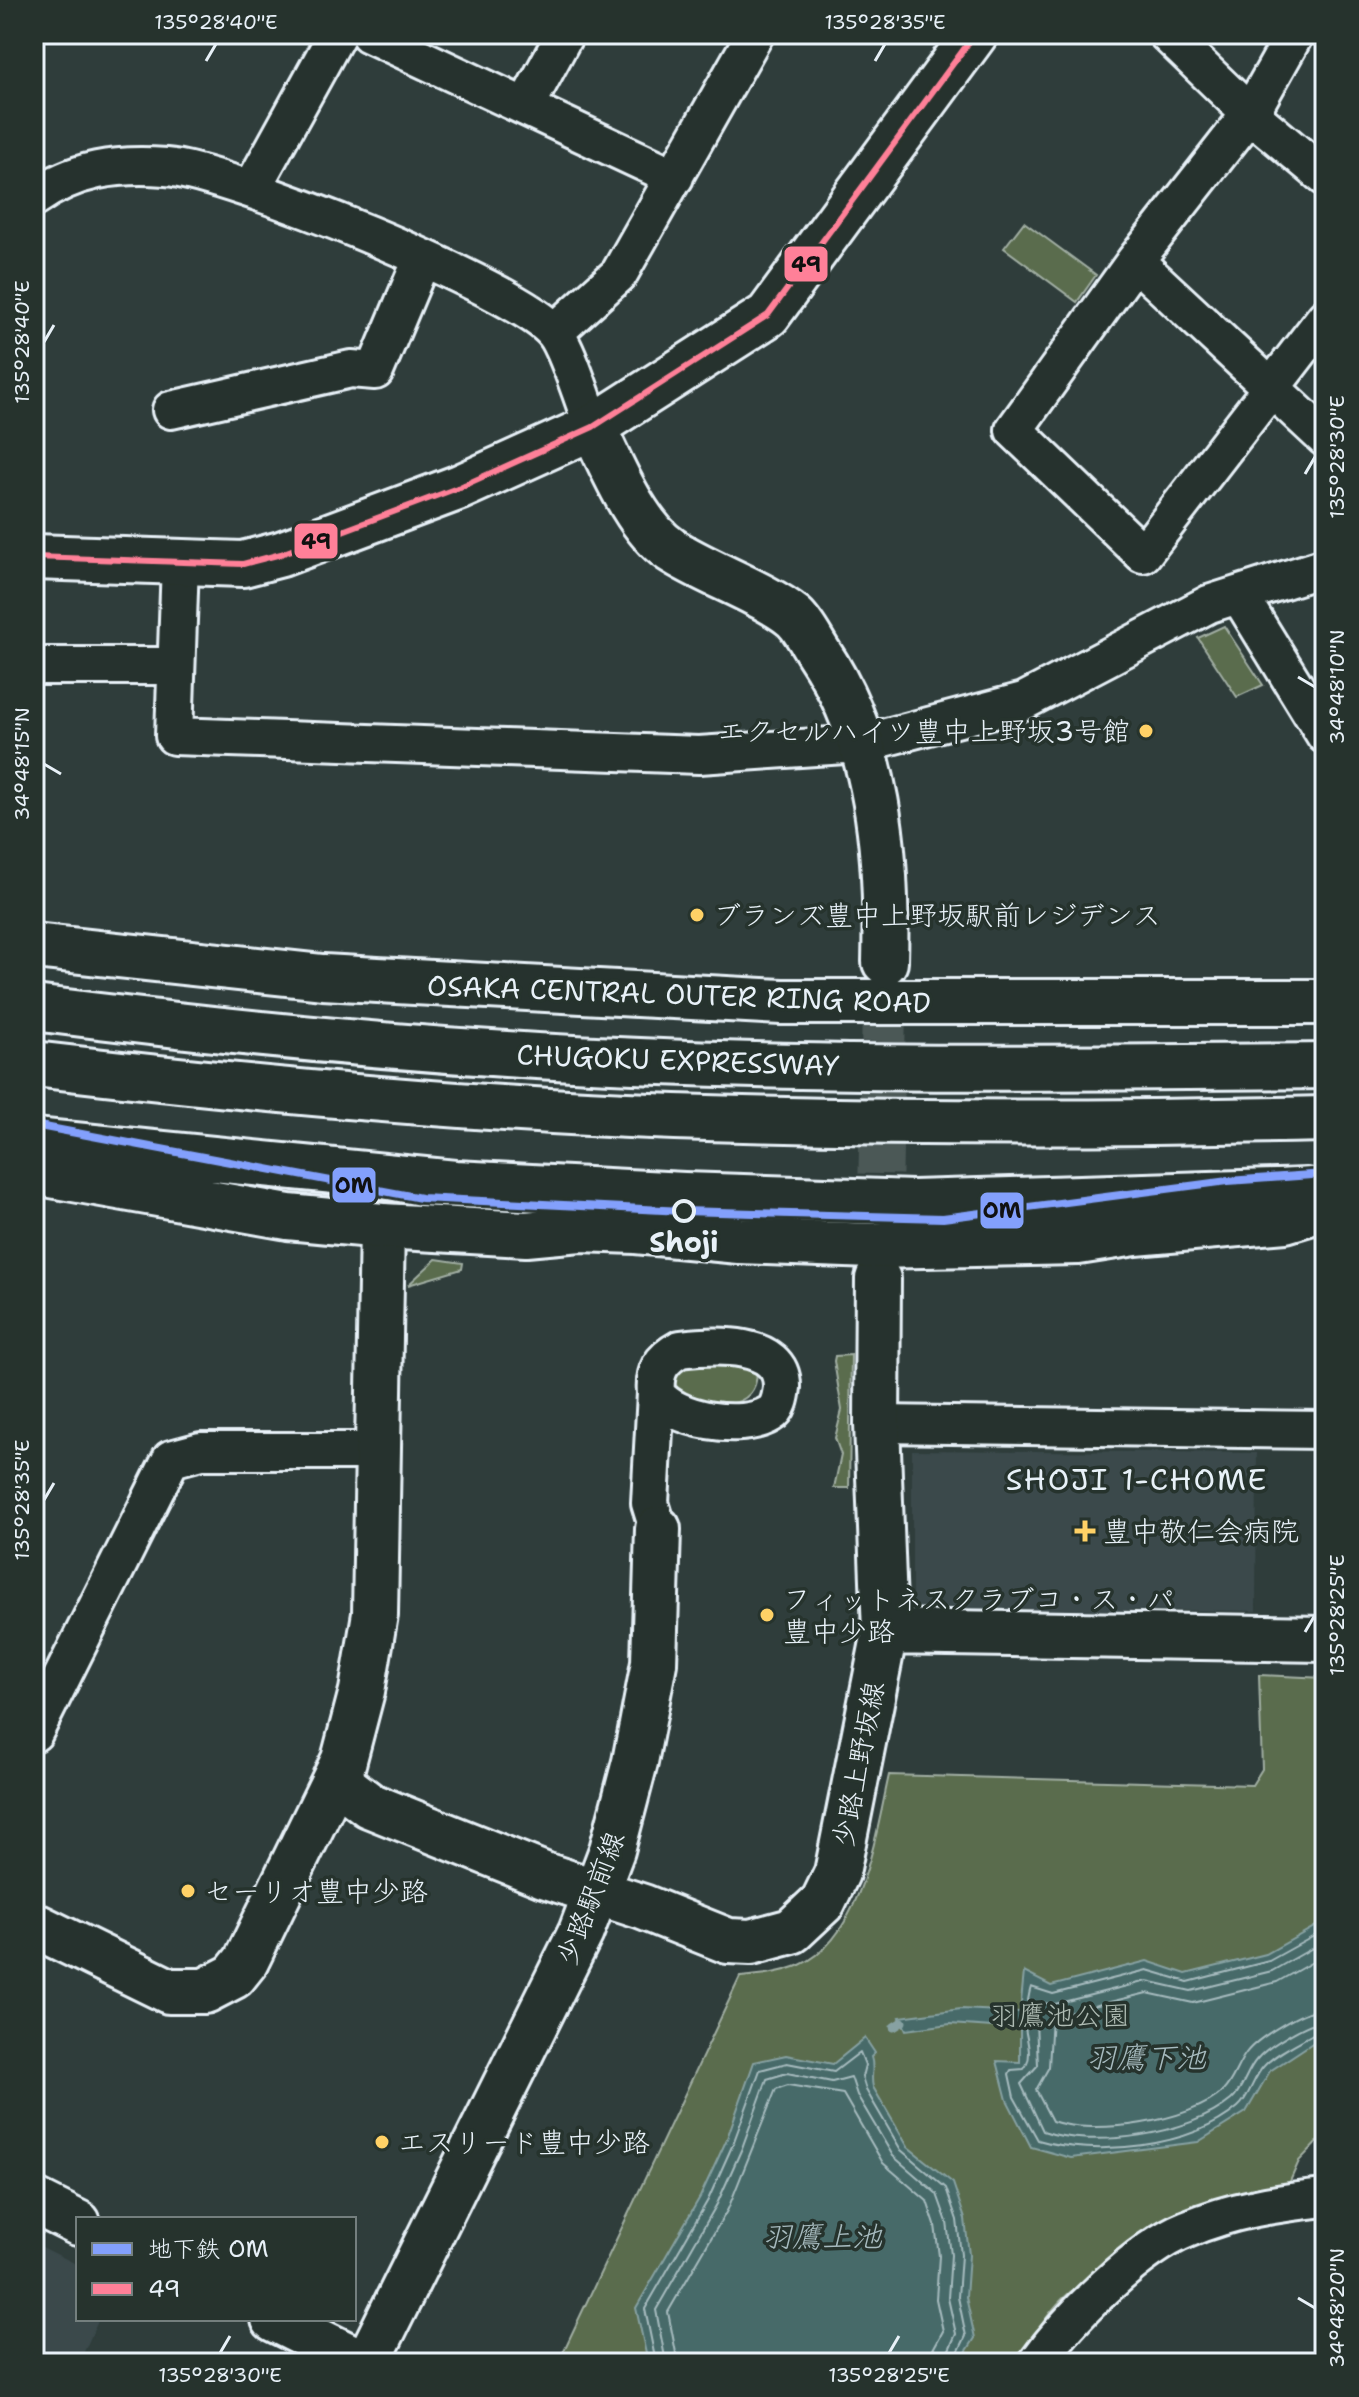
<svg xmlns="http://www.w3.org/2000/svg" width="1359" height="2397" font-family="'Shantell Sans','Klee One',sans-serif">
  <style>
    .built { fill: #3a494b }
    .green { fill: #5a6c4e; stroke: #a1aea3; stroke-width: 2 }
    .water { fill: #466b69; stroke: #87a1a2; stroke-width: 2 }
    .lines { fill: none; stroke-linecap: round; stroke-linejoin: round }
    .shore { stroke: #a7bbbf; stroke-width: 2 }
    .stream { stroke: #87a1a2; stroke-width: 9 }
    .secondary-tunnel { stroke: #4b5857; stroke-width: 44; stroke-dasharray: 44 22; stroke-linecap: butt }
    .street-casing { stroke: #e8f1f8; stroke-width: 42 }
    .secondary-casing { stroke: #e8f1f8; stroke-width: 50 }
    .primary-casing { stroke: #e8f1f8; stroke-width: 50 }
    .highway-casing { stroke: #e8f1f8; stroke-width: 50 }
    .street { stroke: #26332d; stroke-width: 36 }
    .secondary { stroke: #26332d; stroke-width: 44 }
    .primary { stroke: #26332d; stroke-width: 44 }
    .highway { stroke: #26332d; stroke-width: 44 }
    .bus-1-casing { stroke: #26332d; stroke-width: 12 }
    .bus-1 { stroke: #ff8098; stroke-width: 6 }
    .metro-1-casing { stroke: #26332d; stroke-width: 14 }
    .metro-1 { stroke: #83a0fc; stroke-width: 8 }
    .ticks { fill: none; stroke: #e8f1f8; stroke-width: 3 }
    .poi-dot { fill: #ffd166; stroke: #26332d; stroke-width: 3 }
    .stop-dot { fill: #26332d; stroke: #e8f1f8; stroke-width: 4 }
    .labels { text-anchor: middle; stroke-width: 7; stroke-linejoin: round; paint-order: stroke }
    .poi-label { font-size: 28px; fill: #e8f1f8; stroke: #26332d; text-anchor: start }
    .street-label { font-size: 28px; fill: #e8f1f8; stroke: #26332d }
    .stop-label { font-size: 28px; font-weight: bold; fill: #e8f1f8; stroke: #26332d }
    .park-label { font-size: 28px; fill: #afbcb4; stroke: #26332d }
    .neighbourhood-label { font-size: 30px; letter-spacing: 2px; fill: #e8f1f8; stroke: #26332d }
    .water-label { font-size: 30px; font-style: italic; fill: #a7bbbf; stroke: #26332d }
    .line-badge { stroke: #26332d; stroke-width: 3 }
    .pale-badge-label { font-size: 22px; text-anchor: middle; font-weight: bold; fill: #111 }
    .neatline { fill: none; stroke: #e8f1f8; stroke-width: 3 }
    .ticks-label { font-size: 20px; text-anchor: middle; fill: #e8f1f8 }
  </style>
  <rect width="100%" height="100%" fill="#2f3d3b"/>
  <filter id="ink" filterUnits="userSpaceOnUse"><feTurbulence type="fractalNoise" baseFrequency=".0125" numOctaves="2"/><feDisplacementMap in="SourceGraphic" scale="16" xChannelSelector="R" yChannelSelector="G"/><feConvolveMatrix kernelMatrix="1 2 1 2 8 2 1 2 1" color-interpolation-filters="sRGB"/></filter>
  <g filter="url(#ink)">
    <path class="built" d="M912,1450L1257,1453L1256,1611L912,1609Z
      M34,2243L78,2265V2319H99L79,2363H34Z"/>
    <path class="green" d="M1024,222L1096,275L1077,302L1004,248Z
      M1224,626L1263,685L1237,697L1198,638Z
      M436,1259L463,1263L462,1269L408,1285Z
      M851,1355L849,1488H834L841,1455L835,1438L842,1410L834,1361L835,1356Z
      M682,1361L756,1366C764,1415 700,1410 672,1393L673,1371Z
      M1259,1675L1325,1678V2134L1299,2161L1288,2186C1215,2218 1131,2243 1069,2293C1047,2311 1033,2339 1019,2363H558L740,1977C760,1975 781,1973 800,1965C862,1938 876,1833 889,1775L1252,1785L1262,1769Z"/>
    <path class="water" d="M1325,1921V2039L1320,2038L1270,2071L1246,2112L1198,2142L1071,2158L1031,2147L1007,2100L997,2061L1020,2062V2029L950,2024L906,2030L900,2017L961,2009L1020,2012L1024,1972L1051,1986L1147,1961L1186,1974L1266,1954Z
      M865,2038L875,2053L871,2057C875,2068 870,2076 873,2087L908,2147L953,2183L965,2219L969,2255L966,2297L975,2338L959,2363H648L636,2308L700,2197L726,2141L754,2062L786,2055L833,2064Z"/>
    <g class="lines">
      <path class="shore" d="M1325,1930L1269,1961L1188,1982L1147,1970L1053,1994L1031,1987C1028,1996 1027,2009 1025,2018C1022,2032 1036,2053 1024,2069L1011,2070L1009,2074L1014,2097L1038,2140C1096,2157 1190,2148 1238,2107C1250,2097 1253,2077 1264,2066C1277,2052 1300,2042 1316,2032L1325,2031
        M1325,1941L1272,1971L1191,1991L1147,1981L1055,2004L1041,2003L1036,2021L1038,2065L1021,2084L1043,2131C1093,2149 1189,2135 1231,2100C1243,2090 1246,2071 1257,2059C1267,2047 1310,2020 1325,2021
        M1325,1955L1277,1982L1193,2003L1147,1993L1052,2016L1049,2067L1036,2090L1052,2121C1093,2136 1191,2122 1223,2091C1233,2081 1237,2065 1246,2053C1257,2038 1306,2008 1325,2008
        M656,2363L645,2309L708,2200L733,2144L760,2070L787,2063L834,2072L860,2052L865,2065L862,2077L866,2090L901,2150L946,2188L957,2220L961,2255L958,2297L966,2336L953,2363
        M666,2363L656,2310L717,2204L742,2148L767,2079L787,2073L832,2082L851,2077L857,2095L893,2156L937,2194L947,2222L951,2255L948,2298L956,2334L943,2363
        M678,2363L668,2312L728,2209L776,2089L788,2085L843,2094L883,2163L927,2201L935,2225L939,2256L936,2299L943,2331L932,2351L931,2363"/>
      <path class="stream" d="M894,2027L902,2022"/>
      <path class="secondary-tunnel" d="M879,1240L885,964"/>
      <defs>
        <path id="street" d="M369,34L675,177
          M1167,34L1250,114L1325,177
          M1295,34L1250,114L1135,261L1014,430L1143,554L1325,318
          M526,106L565,34
          M252,188L337,34
          M34,198C74,169 118,163 166,167C226,171 518,288 554,332C567,347 585,406 593,427
          M1135,261L1325,438
          M555,332L619,274L755,34
          M171,410L351,369L375,371L422,259
          M180,562L174,736L699,755L860,744L1024,701L1209,604L1325,567
          M1239,595L1325,735
          M34,666H176
          M680,1349C713,1345 783,1340 782,1387C781,1396 779,1409 770,1414C743,1431 673,1421 656,1393C654,1371 661,1359 680,1349Z
          M656,1393L650,1503L658,1529
          M877,1424L1325,1430
          M34,1733L171,1459L201,1451H378
          M1037,2363C1068,2319 1137,2249 1187,2229C1232,2210 1277,2203 1325,2198"/>
        <path id="secondary" d="M593,427C611,464 636,527 671,550C706,573 763,592 794,617C803,625 811,641 818,652C879,743 888,855 885,962
          M34,557L243,564L281,554L460,487L593,427L768,315L975,34
          M382,1226L375,1614L362,1691L341,1771L344,1786L369,1805L544,1875L643,1907L728,1941L751,1942L792,1931L823,1902L837,1873L885,1632L877,1424L878,1279
          M885,1632L1325,1639
          M34,1925L169,1991H205L234,1976L246,1961L344,1760
          M34,2201L78,2223
          M274,2319L363,2363
          M367,2363L581,1932L612,1850L635,1762L654,1663L658,1529"/>
        <path id="primary" d="M34,946L323,977L782,1002H1325
          M34,1141L455,1183L684,1195L913,1203L1307,1191
          M34,1172L288,1217L382,1226L526,1234L580,1229L636,1231L739,1241L872,1246L1078,1242L1135,1233L1285,1220L1325,1208"/>
        <path id="highway" d="M34,1008C191,1028 348,1044 506,1054C779,1072 1052,1068 1325,1066
          M34,1064C247,1089 461,1109 675,1117C892,1124 1108,1124 1325,1119"/>
      </defs>
      <use href="#street" class="street-casing"/>
      <use href="#secondary" class="secondary-casing"/>
      <use href="#primary" class="primary-casing"/>
      <use href="#highway" class="highway-casing"/>
      <use href="#street" class="street"/>
      <use href="#secondary" class="secondary"/>
      <use href="#primary" class="primary"/>
      <use href="#highway" class="highway"/>
      <defs>
        <path id="bus-1" d="M34,557L243,564L281,554L460,487L593,427L768,315L975,34"/>
      </defs>
      <use href="#bus-1" class="bus-1-casing"/>
      <use href="#bus-1" class="bus-1"/>
      <defs>
        <path id="metro-1" d="M34,1125L421,1198L683,1211L943,1218L1228,1181L1325,1174"/>
      </defs>
      <use href="#metro-1" class="metro-1-casing"/>
      <use href="#metro-1" class="metro-1"/>
    </g>
  </g>
  <path class="ticks" d="M206,61L216,44M875,61L885,44M44,342L54,325M1305,474L1315,457M1298,677L1315,687M44,764L61,774M44,1500L54,1483M1305,1632L1315,1615M1298,2298L1315,2308M220,2353L230,2336M889,2353L899,2336"/>
  <g class="poi-dot">
    <circle cx="1146" cy="731" r="8"/>
    <circle cx="697" cy="915" r="8"/>
    <path d="M1081 1519h8v8h8v8h-8v8h-8v-8h-8v-8h8z"/>
    <circle cx="767" cy="1615" r="8"/>
    <circle cx="188" cy="1891" r="8"/>
    <circle cx="382" cy="2142" r="8"/>
  </g>
  <circle class="stop-dot" cx="684" cy="1211" r="10"/>
  <g class="labels">
    <g class="poi-label">
      <text x="1130" y="741" text-anchor="end">エクセルハイツ豊中上野坂3号館</text>
      <text x="713" y="925">ブランズ豊中上野坂駅前レジデンス</text>
      <text x="1103" y="1541">豊中敬仁会病院</text>
      <text x="783" y="1609">フィットネスクラブコ・ス・パ<tspan x="783" dy="32">豊中少路</tspan></text>
      <text x="204" y="1901">セーリオ豊中少路</text>
      <text x="398" y="2152">エスリード豊中少路</text>
    </g>
    <g class="street-label">
      <text transform="translate(679 994) rotate(2)" y="10">OSAKA CENTRAL OUTER RING ROAD</text>
      <text transform="translate(678 1060) rotate(2)" y="10">CHUGOKU EXPRESSWAY</text>
      <text transform="translate(858 1764) rotate(-79)" y="10">少路上野坂線</text>
      <text transform="translate(590 1898) rotate(-69)" y="10">少路駅前線</text>
    </g>
    <g class="stop-label">
      <text x="684" y="1252">Shoji</text>
    </g>
    <g class="park-label">
      <text x="1060" y="2025">羽鷹池公園</text>
    </g>
    <g class="neighbourhood-label">
      <text x="1137" y="1490">SHOJI 1-CHOME</text>
    </g>
    <g class="water-label">
      <text x="1146" y="2068">羽鷹下池</text>
      <text x="822" y="2247">羽鷹上池</text>
    </g>
  </g>
  <g class="line-badge">
    <rect x="783" y="245" width="46" height="38" rx="8" fill="#ff8098"/>
    <rect x="293" y="522" width="46" height="38" rx="8" fill="#ff8098"/>
    <rect x="331" y="1166" width="46" height="38" rx="8" fill="#83a0fc"/>
    <rect x="979" y="1191" width="46" height="39" rx="8" fill="#83a0fc"/>
  </g>
  <g class="pale-badge-label">
    <text x="806" y="272">49</text>
    <text x="316" y="549">49</text>
    <text x="354" y="1193">OM</text>
    <text x="1002" y="1218">OM</text>
  </g>
  <rect width="1359" height="2397" fill="none" stroke="#26332d" stroke-width="88"/>
  <rect x="76" y="2217" width="280" height="104" fill="#26332d" stroke="#747f7e" stroke-width="2"/>
  <rect x="92" y="2243" width="40" height="12" fill="#83a0fc" stroke="#747f7e" stroke-width="2"/>
  <text x="148" y="2257" font-size="24" fill="#e8f1f8">地下鉄 OM</text>
  <rect x="92" y="2283" width="40" height="12" fill="#ff8098" stroke="#747f7e" stroke-width="2"/>
  <text x="148" y="2297" font-size="24" fill="#e8f1f8">49</text>
  <rect x="44" y="44" width="1271" height="2309" class="neatline"/>
  <g class="ticks-label">
    <text x="216" y="29">135°28'40"E</text>
    <text x="885" y="29">135°28'35"E</text>
    <text transform="translate(22 342) rotate(-90)" y="7">135°28'40"E</text>
    <text transform="translate(1337 457) rotate(-90)" y="7">135°28'30"E</text>
    <text transform="translate(1337 687) rotate(-90)" y="7">34°48'10"N</text>
    <text transform="translate(22 764) rotate(-90)" y="7">34°48'15"N</text>
    <text transform="translate(22 1500) rotate(-90)" y="7">135°28'35"E</text>
    <text transform="translate(1337 1615) rotate(-90)" y="7">135°28'25"E</text>
    <text transform="translate(1337 2308) rotate(-90)" y="7">34°48'20"N</text>
    <text x="220" y="2382">135°28'30"E</text>
    <text x="889" y="2382">135°28'25"E</text>
  </g>
</svg>
